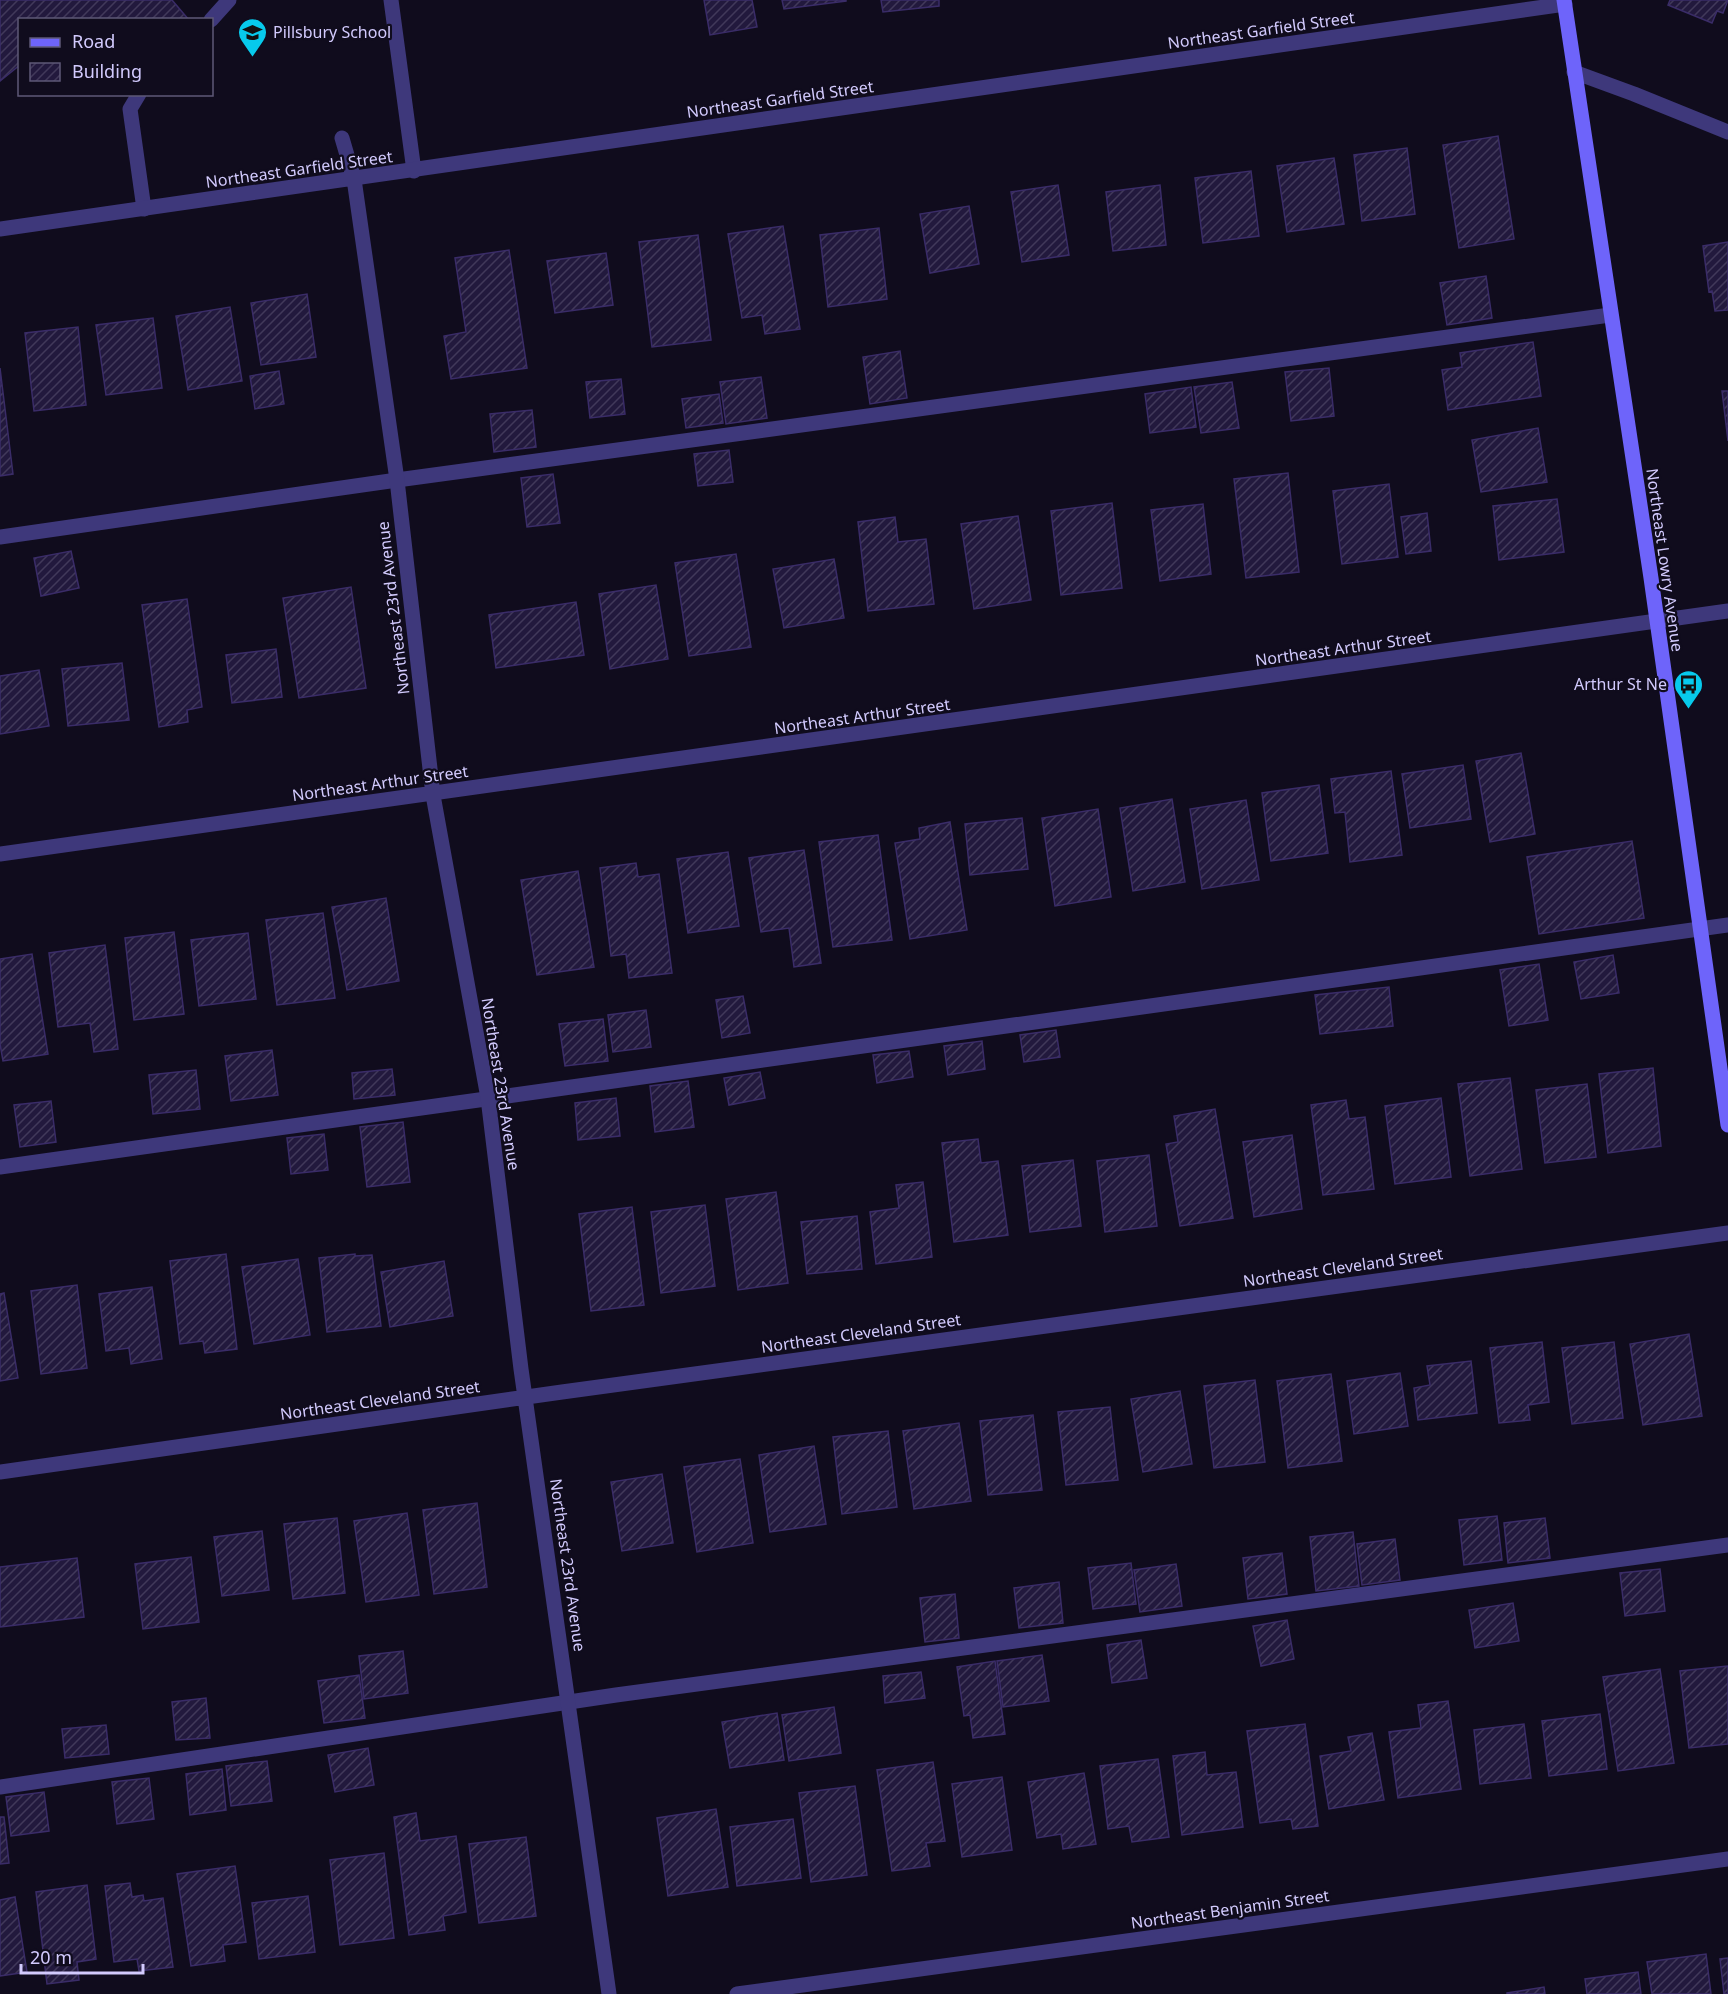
<svg xmlns="http://www.w3.org/2000/svg" width="1728" height="1994" font-family="'Noto Sans',sans-serif">
  <style>
    .building { fill: url(#building-hatch); stroke: #3a2c68; stroke-width: 1.5 }
    .lines { fill: none; stroke-linecap: round; stroke-linejoin: round }
    .lane { stroke: #3e387b; stroke-width: 15 }
    .street { stroke: #3e387b; stroke-width: 15 }
    .secondary { stroke: #6e64fa; stroke-width: 15 }
    .labels { text-anchor: middle; stroke-width: 4.5; stroke-linejoin: round; paint-order: stroke }
    .street-label { font-size: 16px; fill: #d2cafd; stroke: #100c1d }
    .poi-label { font-size: 16px; fill: #d2cafd; stroke: #100c1d; text-anchor: start }
  </style>
  <defs>
    <pattern id="building-hatch" width="6" height="6" patternUnits="userSpaceOnUse" patternTransform="scale(1.5)"><rect width="6" height="6" fill="#22193d"/><path d="M-1 1l2-2M0 6l6-6M5 7l2-2" fill="none" stroke="#41395a"/></pattern>
  </defs>
  <rect width="100%" height="100%" fill="#100c1d"/>
  <path class="building" d="M0,0H172L189,20H20V65L0,81Z
    M704,0H752L757,27L710,35Z
    M782,0H846V1L784,9Z
    M881,0H939V6L883,12Z
    M1670,0H1728L1723,13L1717,11L1712,23L1668,5Z
    M1498,136L1514,239L1459,248L1443,145Z
    M1407,148L1415,214L1362,221L1354,155Z
    M1334,158L1344,224L1287,232L1277,166Z
    M1251,171L1259,236L1203,243L1195,178Z
    M1058,185L1069,255L1022,262L1011,192Z
    M1160,185L1166,245L1113,251L1106,192Z
    M969,206L979,264L930,273L920,214Z
    M783,226L800,329L765,334L762,315L742,318L728,234Z
    M879,228L887,299L828,307L820,235Z
    M698,235L711,340L652,347L639,242Z
    M1728,242V310L1715,311L1712,291L1709,292L1703,246Z
    M509,250L527,368L451,379L444,336L466,332L455,258Z
    M606,253L613,305L555,313L547,261Z
    M1486,276L1492,318L1447,325L1440,283Z
    M307,294L316,357L261,365L251,303Z
    M230,307L242,381L188,390L176,316Z
    M153,318L162,388L106,395L96,325Z
    M78,327L86,405L34,411L25,333Z
    M1533,342L1541,396L1448,410L1442,370L1462,367L1460,353Z
    M900,351L907,398L870,404L863,357Z
    M0,368L13,474L0,476Z
    M1329,368L1334,416L1291,421L1285,372Z
    M279,371L284,404L255,409L250,376Z
    M761,377L767,418L726,424L720,382Z
    M621,379L625,414L590,418L586,382Z
    M1232,382L1239,428L1201,433L1194,387Z
    M1191,387L1196,427L1150,433L1145,394Z
    M1722,391H1728V441Z
    M719,394L723,423L686,428L682,399Z
    M532,410L536,447L494,452L490,414Z
    M1538,428L1547,482L1481,492L1472,440Z
    M729,450L733,482L698,486L694,454Z
    M1288,473L1299,572L1246,578L1234,479Z
    M553,474L560,523L527,527L521,478Z
    M1389,484L1398,557L1342,564L1333,491Z
    M1557,499L1564,552L1499,560L1493,506Z
    M1112,503L1122,588L1061,595L1051,511Z
    M1203,504L1211,574L1160,581L1151,510Z
    M1427,513L1431,551L1406,554L1401,517Z
    M1018,516L1031,600L974,609L961,524Z
    M895,517L898,542L926,539L934,604L868,611L858,522Z
    M71,551L79,588L41,596L34,558Z
    M736,554L751,647L689,656L675,563Z
    M834,559L844,618L784,628L773,569Z
    M656,585L668,659L610,669L599,594Z
    M351,587L366,688L299,698L283,598Z
    M187,599L202,707L187,710L188,722L159,727L142,605Z
    M576,602L584,655L496,668L489,615Z
    M276,649L282,697L232,703L226,655Z
    M122,663L129,720L68,726L62,669Z
    M39,670L49,726L0,734V676Z
    M1521,753L1535,834L1490,842L1476,761Z
    M1463,765L1471,819L1410,828L1402,774Z
    M1391,771L1402,855L1350,862L1345,812L1335,813L1331,779Z
    M1319,785L1328,853L1271,861L1262,793Z
    M1172,799L1185,882L1133,891L1120,808Z
    M1246,800L1259,880L1202,889L1190,809Z
    M1098,809L1111,897L1055,906L1042,818Z
    M1022,818L1028,869L970,875L965,824Z
    M950,822L967,930L910,939L895,843L920,839L919,828Z
    M878,835L892,940L833,947L819,842Z
    M1632,841L1644,918L1539,934L1527,857Z
    M804,850L821,963L794,967L789,928L761,932L749,858Z
    M728,852L739,926L688,933L677,859Z
    M636,863L638,877L659,874L672,973L629,978L626,954L611,956L600,868Z
    M578,871L594,967L537,975L521,880Z
    M386,898L399,981L347,990L332,907Z
    M323,913L335,998L277,1005L266,920Z
    M174,932L184,1014L134,1020L125,938Z
    M248,933L256,999L199,1006L191,940Z
    M105,945L118,1049L94,1052L90,1023L58,1027L49,953Z
    M32,954L48,1054L3,1061L0,1044V959Z
    M1613,955L1619,993L1581,999L1574,962Z
    M1539,964L1548,1020L1509,1026L1500,970Z
    M1389,987L1393,1026L1320,1034L1315,995Z
    M743,996L750,1033L722,1038L716,1000Z
    M646,1010L651,1047L613,1052L608,1015Z
    M603,1019L608,1061L565,1066L559,1024Z
    M1056,1030L1060,1057L1024,1062L1020,1035Z
    M982,1041L985,1069L948,1075L944,1046Z
    M272,1050L278,1095L231,1101L225,1056Z
    M909,1051L913,1077L877,1083L873,1055Z
    M1653,1068L1661,1146L1608,1153L1599,1074Z
    M392,1069L395,1095L354,1099L352,1073Z
    M196,1070L200,1109L153,1114L149,1075Z
    M760,1072L765,1098L729,1105L724,1078Z
    M1510,1078L1522,1169L1470,1176L1458,1084Z
    M688,1081L694,1127L655,1132L650,1086Z
    M1587,1084L1596,1157L1545,1163L1536,1090Z
    M616,1098L620,1136L578,1140L575,1103Z
    M1441,1098L1451,1177L1395,1184L1385,1106Z
    M1346,1100L1349,1119L1365,1117L1374,1189L1323,1195L1311,1105Z
    M51,1101L56,1142L20,1147L14,1105Z
    M1215,1109L1233,1218L1180,1226L1166,1144L1178,1142L1174,1116Z
    M403,1122L410,1182L367,1187L360,1127Z
    M324,1134L328,1170L291,1174L287,1138Z
    M1292,1135L1302,1209L1254,1217L1243,1142Z
    M978,1139L981,1163L998,1161L1008,1235L954,1242L942,1143Z
    M1149,1155L1157,1226L1105,1232L1097,1161Z
    M1073,1160L1081,1226L1030,1232L1022,1166Z
    M923,1182L932,1257L876,1264L870,1212L899,1208L896,1185Z
    M776,1192L788,1283L738,1290L726,1199Z
    M705,1205L715,1286L661,1293L651,1212Z
    M632,1207L644,1305L591,1311L579,1214Z
    M857,1216L862,1269L807,1274L801,1222Z
    M226,1254L237,1349L205,1353L203,1341L180,1344L170,1261Z
    M355,1254V1256L372,1255L381,1326L327,1332L319,1258Z
    M298,1259L310,1335L254,1344L242,1267Z
    M444,1261L453,1316L390,1327L381,1272Z
    M77,1285L87,1368L41,1374L31,1291Z
    M152,1287L162,1359L131,1364L129,1348L106,1351L99,1294Z
    M4,1293L18,1378L0,1381V1294Z
    M1689,1334L1702,1416L1643,1425L1630,1344Z
    M1542,1342L1549,1402L1528,1405L1530,1420L1499,1423L1490,1348Z
    M1614,1342L1623,1418L1572,1424L1562,1348Z
    M1471,1361L1477,1413L1418,1420L1414,1388L1430,1385L1427,1366Z
    M1400,1373L1408,1426L1354,1434L1347,1381Z
    M1331,1374L1342,1461L1288,1468L1277,1381Z
    M1255,1380L1265,1462L1214,1468L1204,1386Z
    M1180,1391L1192,1464L1143,1472L1131,1399Z
    M1110,1407L1118,1480L1066,1485L1058,1412Z
    M1033,1415L1042,1490L988,1495L980,1421Z
    M959,1423L971,1501L914,1509L903,1431Z
    M888,1431L897,1507L842,1514L833,1437Z
    M814,1446L826,1524L770,1532L759,1455Z
    M740,1459L753,1543L697,1552L684,1467Z
    M662,1474L673,1543L622,1551L611,1482Z
    M477,1503L487,1587L434,1594L423,1510Z
    M407,1513L419,1595L366,1602L354,1521Z
    M1497,1516L1502,1560L1464,1565L1459,1520Z
    M337,1518L345,1593L293,1599L284,1524Z
    M1545,1518L1550,1558L1508,1563L1504,1523Z
    M262,1531L269,1590L222,1596L214,1537Z
    M1353,1532L1359,1586L1316,1591L1310,1537Z
    M1395,1539L1400,1580L1362,1585L1357,1544Z
    M1282,1553L1287,1594L1248,1599L1243,1558Z
    M191,1557L199,1622L143,1629L135,1564Z
    M77,1558L84,1617L0,1627V1567Z
    M1131,1563L1136,1604L1093,1609L1088,1568Z
    M1176,1564L1182,1606L1140,1612L1134,1570Z
    M1660,1569L1665,1611L1625,1616L1620,1573Z
    M1059,1582L1063,1623L1019,1628L1014,1588Z
    M955,1594L959,1638L925,1642L920,1598Z
    M1513,1603L1519,1641L1475,1648L1469,1610Z
    M1287,1620L1294,1659L1261,1666L1253,1626Z
    M1141,1640L1147,1678L1112,1683L1107,1645Z
    M403,1651L408,1693L364,1699L359,1656Z
    M1042,1655L1049,1701L1003,1707L997,1661Z
    M995,1661L1005,1734L973,1738L970,1715L964,1716L957,1667Z
    M1728,1666V1744L1689,1748L1680,1671Z
    M1660,1669L1674,1763L1618,1771L1603,1677Z
    M921,1672L925,1698L885,1703L883,1676Z
    M359,1675L365,1718L324,1723L318,1681Z
    M206,1698L210,1738L176,1740L172,1702Z
    M1448,1701L1461,1789L1398,1798L1389,1732L1421,1728L1418,1705Z
    M834,1707L841,1753L789,1761L782,1715Z
    M777,1713L784,1760L730,1768L722,1722Z
    M1600,1714L1607,1769L1549,1776L1542,1721Z
    M1305,1724L1318,1826L1293,1829L1291,1819L1260,1823L1247,1731Z
    M1524,1724L1531,1778L1480,1784L1474,1730Z
    M106,1725L109,1754L65,1758L62,1729Z
    M1372,1733L1384,1800L1329,1809L1320,1756L1351,1751L1348,1737Z
    M368,1748L374,1785L335,1792L328,1755Z
    M1205,1752L1207,1775L1236,1772L1243,1827L1182,1835L1173,1756Z
    M1158,1759L1169,1837L1132,1842L1129,1826L1108,1829L1100,1766Z
    M267,1761L272,1801L231,1806L226,1766Z
    M933,1762L945,1841L926,1843L930,1866L892,1871L877,1770Z
    M222,1769L226,1810L190,1815L186,1774Z
    M1084,1773L1096,1844L1063,1849L1061,1834L1037,1838L1028,1782Z
    M1002,1777L1012,1850L962,1857L952,1784Z
    M149,1778L154,1819L117,1824L112,1782Z
    M855,1786L867,1875L811,1882L799,1793Z
    M44,1792L49,1831L11,1836L6,1797Z
    M716,1809L728,1887L668,1896L657,1818Z
    M416,1813L420,1841L456,1836L466,1912L443,1916L445,1930L409,1935L394,1817Z
    M0,1817H4L9,1863L0,1864Z
    M793,1819L801,1878L737,1886L730,1827Z
    M526,1837L536,1916L479,1923L469,1844Z
    M384,1853L394,1938L340,1945L330,1860Z
    M235,1866L246,1942L223,1945L225,1961L191,1966L177,1874Z
    M130,1883L132,1897L143,1895L144,1901L163,1898L173,1967L139,1971L137,1959L114,1962L105,1886Z
    M87,1885L96,1959L77,1962L79,1980L47,1984L36,1892Z
    M308,1896L315,1952L259,1959L252,1903Z
    M15,1897L27,1972L0,1976V1900Z
    M1706,1954L1711,1994H1652L1647,1962Z
    M1728,1958V1994H1724L1720,1959Z
    M1638,1972L1641,1994H1587L1585,1979Z
    M1544,1987L1545,1994H1507V1993Z"/>
  <g class="lines">
    <path class="lane" d="M391,0L414,171
      M211,20L229,0
      M139,94L130,109L144,209
      M0,537L397,480L1610,315
      M0,1167L1728,925
      M0,1787L616,1695L1728,1545"/>
    <path class="street" d="M1574,72L1634,94L1728,132
      M342,138L354,179L397,480L433,795L488,1098L521,1369L609,1994
      M0,229L1565,4
      M0,854L1728,611
      M0,1472L562,1392L1728,1233
      M737,1994L1728,1859"/>
    <path class="secondary" d="M1564,0L1651,578L1728,1125"/>
  </g>
  <defs>
    <symbol id="school-pin" viewBox="-11 -11 22 30"><path d="M0 17L-7.5 6A9.5 9.5 0 1 1 7.5 6Z" fill="#07caec" stroke="#100c1d"/><path d="M0-5L7-2L0 1L-7-2ZM-4 1L0 2.5L4 1V4Q0 6-4 4Z" fill="#111"/></symbol>
    <symbol id="bus-pin" viewBox="-11 -11 22 30"><path d="M0 17L-7.5 6A9.5 9.5 0 1 1 7.5 6Z" fill="#07caec" stroke="#100c1d"/><path d="M-5-6H5V4H4V6H2V4H-2V6H-4V4H-5ZM-3.5-4V0h7V-4ZM-3.5 1.2v1.5H-2V1.2ZM2 1.2v1.5H3.5V1.2Z" fill="#111"/></symbol>
  </defs>
  <g fill-rule="evenodd">
    <use href="#school-pin" x="236" y="16" width="33" height="45"/>
    <use href="#bus-pin" x="1672" y="668" width="33" height="45"/>
  </g>
  <g class="labels">
    <g class="street-label">
      <text transform="translate(1261 30) rotate(-8)" y="6">Northeast Garfield Street</text>
      <text transform="translate(780 99) rotate(-8)" y="6">Northeast Garfield Street</text>
      <text transform="translate(299 169) rotate(-8)" y="6">Northeast Garfield Street</text>
      <text transform="translate(1665 560) rotate(82)" y="6">Northeast Lowry Avenue</text>
      <text transform="translate(393 608) rotate(-97)" y="6">Northeast 23rd Avenue</text>
      <text transform="translate(1343 648) rotate(-8)" y="6">Northeast Arthur Street</text>
      <text transform="translate(862 716) rotate(-8)" y="6">Northeast Arthur Street</text>
      <text transform="translate(380 783) rotate(-8)" y="6">Northeast Arthur Street</text>
      <text transform="translate(501 1084) rotate(81)" y="6">Northeast 23rd Avenue</text>
      <text transform="translate(1343 1267) rotate(-8)" y="6">Northeast Cleveland Street</text>
      <text transform="translate(861 1333) rotate(-8)" y="6">Northeast Cleveland Street</text>
      <text transform="translate(380 1400) rotate(-8)" y="6">Northeast Cleveland Street</text>
      <text transform="translate(568 1565) rotate(82)" y="6">Northeast 23rd Avenue</text>
      <text transform="translate(1230 1909) rotate(-8)" y="6">Northeast Benjamin Street</text>
    </g>
    <g class="poi-label">
      <text x="273" y="38">Pillsbury School</text>
      <text x="1667" y="690" text-anchor="end">Arthur St Ne</text>
    </g>
  </g>
  <rect x="18" y="18" width="195" height="78" fill="#100c1d" stroke="#5e5877" stroke-width="1.5"/>
  <rect x="30" y="38" width="30" height="9" fill="#6e64fa" stroke="#5e5877" stroke-width="1.5"/>
  <text x="72" y="48" font-size="18" fill="#d2cafd">Road</text>
  <rect x="30" y="63" width="30" height="18" fill="url(#building-hatch)" stroke="#5e5877" stroke-width="1.5"/>
  <text x="72" y="78" font-size="18" fill="#d2cafd">Building</text>
  <path d="M21 1964v9h122v-9" fill="none" stroke="#d2cafd" stroke-width="3"/>
  <text x="30" y="1964" font-size="18" fill="#d2cafd" stroke="#100c1d" stroke-width="4.5" paint-order="stroke">20 m</text>
</svg>
